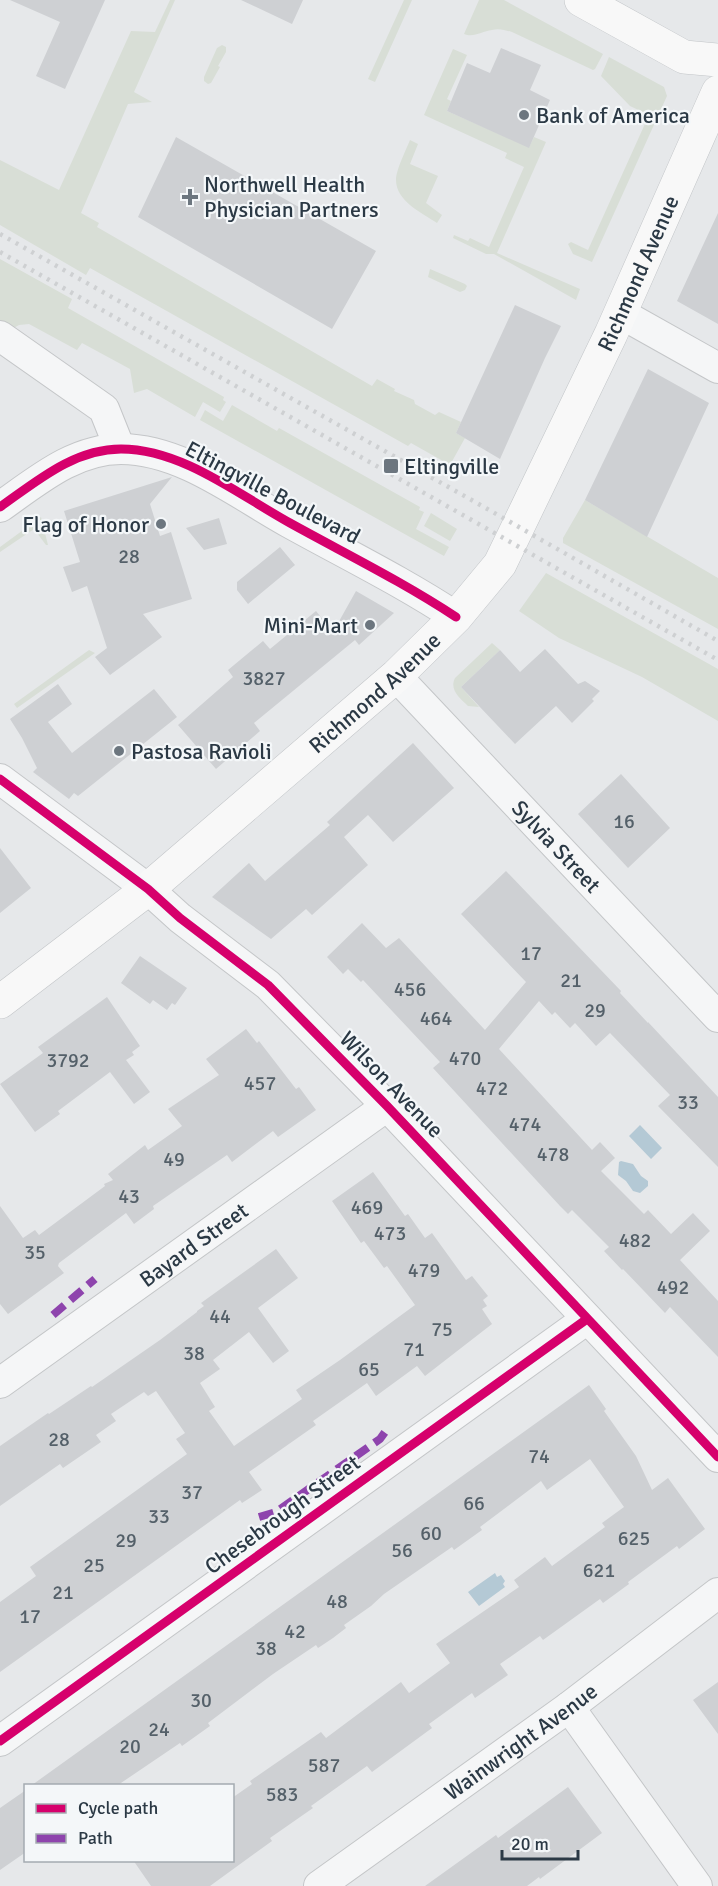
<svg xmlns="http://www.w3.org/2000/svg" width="718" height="1886" font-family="Signika,sans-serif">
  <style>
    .green { fill: #d8ded6 }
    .water { fill: #b4c9d5 }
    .building { fill: #ced0d3 }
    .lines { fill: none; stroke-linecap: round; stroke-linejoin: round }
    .minor-casing { stroke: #c4c6c8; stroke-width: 32 }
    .major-casing { stroke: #c2c5c8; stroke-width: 34 }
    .minor { stroke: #f5f6f7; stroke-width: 30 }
    .major { stroke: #f8f8f8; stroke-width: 33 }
    .rail { stroke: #ced0d2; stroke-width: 4.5; stroke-dasharray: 3 6; stroke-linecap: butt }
    .quiet { stroke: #8e44ad; stroke-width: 8; stroke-dasharray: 15 8; stroke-linecap: butt }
    .cycleway-casing { stroke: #f4f7f9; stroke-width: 13 }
    .cycleway { stroke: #d6006c; stroke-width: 9 }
    .poi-dot { fill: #6c767f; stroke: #f4f7f9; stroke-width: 2 }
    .labels { text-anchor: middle; stroke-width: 4.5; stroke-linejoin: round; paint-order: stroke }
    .number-label { font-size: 20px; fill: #546069 }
    .poi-label { font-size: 22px; fill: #2b3945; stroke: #f4f7f9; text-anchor: start }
    .street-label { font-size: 22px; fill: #2b3945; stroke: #f4f7f9 }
  </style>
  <rect width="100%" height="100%" fill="#e6e8ea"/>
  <path class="green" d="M170,0H175L134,92L152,102L128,104L81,213L99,223L97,227L372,386L377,379L395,389L394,391L414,400L415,404L435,415L439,412L461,422L456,433L465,438L450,465L411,443L408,446L90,268L86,275L0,225V160L59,190L131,31L155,32Z
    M404,0H412L375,82L368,79Z
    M479,0H504L603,54L595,69L593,70L512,32C505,30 499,28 492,30C482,31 474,38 464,34Z
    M222,45L226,47V52L218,66L220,67L211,83L208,84L204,81V77L217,48Z
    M453,49L467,55L447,99L451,101L447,111L529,147L534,137L546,142L497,253L580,289L576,300L494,254H486L453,238L454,235L468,241L470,238L489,247L524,167L505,158L507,153L424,115Z
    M609,57L664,87L667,96L592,262L573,254L568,244L571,242L588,250L649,115L630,106L601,76Z
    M410,140L418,144L410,164L438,176L426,203L442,215L437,223C422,213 396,201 396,180C396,170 406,150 410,140Z
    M0,259L72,299L68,308L224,397L223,400L226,402L220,412L203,402L195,417L147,389L134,393L130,369L82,343L77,350L29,324L19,325L10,330L0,324Z
    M430,269L465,284L467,286L465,290L460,292L428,277Z
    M232,405L277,431L279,428L420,507L419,510L424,512L416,529L449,547L444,556L200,420L205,410L223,421Z
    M585,500L718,578V629L563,543V538Z
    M431,513L457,529L450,541L424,526Z
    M41,517L48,545H46L34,529L0,552V547Z
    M546,573L718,669V721L642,677L559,638L519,611Z
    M492,643L500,650L461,687L479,707L468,706C460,698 449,690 455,678Z
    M89,650L95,653L17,708L14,704Z"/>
  <path class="water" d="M640,1125L662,1148L651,1159L629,1136Z
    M621,1161L633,1164L641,1176L648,1181V1186L640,1193L633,1191L626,1181L618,1175L619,1162Z
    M495,1573L497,1577L501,1575L505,1581L503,1584L505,1587L479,1606L468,1592Z"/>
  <path class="building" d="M10,0H105L65,89L36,76L60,22Z
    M241,0H303L292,24Z
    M501,48L541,65L530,90L550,100L529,148L447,111L467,63L490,73Z
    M176,137L376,251L332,329L138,217Z
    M718,213V324L677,301Z
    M515,305L561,326L545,358L500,459L456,433Z
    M648,369L709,403L647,537L585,500Z
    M172,477L150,504L160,536L171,532L192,599L143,614L162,637L110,675L95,657L107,648L87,586L72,592L63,567L80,562L64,511Z
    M219,518L227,544L204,550L186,528Z
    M280,547L295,565L248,604L237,590V582Z
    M356,591L394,613L359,645L355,640L254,723L260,731L216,769L178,725L233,677L228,670L263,641L270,649L316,611L333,632Z
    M545,649L578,684L585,681L600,691L592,699L594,701L572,723L556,706L515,744L461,687L500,650L520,672Z
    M58,684L72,704L48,722L72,753L154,689L177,717L78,796L74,793L69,799L33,772L37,768L22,738L10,719Z
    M413,743L454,788L393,842L368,815L344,837L368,865L312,915L306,909L271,939L212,897L249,863L265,881L330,825L327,822Z
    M621,774L670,828L628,868L578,814Z
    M0,848L31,888L0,913Z
    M506,871L621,991L620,993L648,1023V1022L718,1097V1167L658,1106L670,1095L610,1033L596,1046L575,1023L570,1028L555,1012L552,1015L539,1001L499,1049L592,1150L600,1142L615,1158L601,1171L644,1214L648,1210L671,1234L693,1213L710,1231L680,1260L718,1301V1357L670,1307L665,1313L623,1269L622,1270L604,1251L609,1247L572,1210L568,1214L560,1206L433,1068L440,1062L363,980L361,982L348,969L343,974L327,957L362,923L386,948L399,938L485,1030L526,982L461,914Z
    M140,956L187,988L175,1005L172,1003L167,1010L153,1000L150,1004L121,983Z
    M107,997L140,1046L132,1052L134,1055L126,1060L150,1092L134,1104L110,1072L58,1111L60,1114L35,1132L0,1084L43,1053L38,1047Z
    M246,1029L257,1043L259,1041L296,1089L299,1087L316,1110L278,1137L273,1131L232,1162L227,1155L153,1206L154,1209L134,1224L126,1213L59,1263L58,1266L64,1273L8,1314L0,1304V1206L23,1238L35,1230L39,1235L105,1186L104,1184L113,1180L108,1174L145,1145L148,1150L182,1126L168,1109L219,1075L206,1059Z
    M373,1172L405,1216L408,1214L425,1238L432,1233L466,1280L472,1276L488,1296L483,1300L487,1306L482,1309L492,1324L425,1376L417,1366L376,1396L367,1383L313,1421L316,1425L249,1472L262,1490L242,1503L240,1500L0,1672V1602L36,1576L30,1567L187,1454L176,1439L185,1433L156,1391L148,1396L144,1392L111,1414L116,1421L96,1435L101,1442L63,1468L60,1464L0,1506V1446L48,1413L49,1414L91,1386L92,1387L160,1340L197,1312V1311L204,1306L201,1303L276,1249L298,1278L258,1308L289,1351L273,1363L249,1332L213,1360L220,1369L200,1383L215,1407L209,1411L234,1446L302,1399L296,1390L340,1360L415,1305L387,1266L384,1268L364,1241L361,1243L332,1201Z
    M589,1385L606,1409L604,1411L636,1456L652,1490L668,1478L705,1529L679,1549L677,1546L628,1582L629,1584L603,1603L600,1599L543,1640L540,1636L500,1664L508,1675L475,1698L472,1693L429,1724L432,1728L372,1772L367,1766L311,1806L313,1808L270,1838L272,1841L210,1886H151L133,1860H232V1798L252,1784L250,1781L321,1732L326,1738L401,1682L409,1693L450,1663L436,1644L519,1587L514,1580L545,1557L552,1566L605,1527L602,1523L624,1507L590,1459L547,1490L541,1481L480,1527L482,1530L454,1550L452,1547L384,1594L371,1606L344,1625L346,1628L333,1638L318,1648L316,1645L273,1674L208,1723L210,1726L182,1746L180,1743L118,1785H32Z
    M718,1682V1734L693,1700Z
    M568,1787L602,1833L540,1879L539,1877L527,1886H425L496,1835L498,1838Z
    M26,1790V1852L0,1870V1808Z"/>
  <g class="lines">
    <defs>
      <g id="minor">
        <path d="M620,313L718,368"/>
        <path d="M0,336L104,409L120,449"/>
        <path d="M0,507C37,481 74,449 121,449C182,449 239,495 290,523C346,554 403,582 456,617"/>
        <path id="s1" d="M396,676L718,1017"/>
        <path d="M0,779L148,889L180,918L268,985L387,1106L718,1457"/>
        <path id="s2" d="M0,1383L387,1106"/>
        <path d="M569,1707L697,1886"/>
        <path d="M0,1741L587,1319"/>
        <path id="s3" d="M319,1886L569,1707L718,1593"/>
      </g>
      <g id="major">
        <path d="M581,0L684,57L718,60"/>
        <path id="s4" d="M0,1002L148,889L396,676L456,617L500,564L611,334L718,92"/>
      </g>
    </defs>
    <use href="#minor" class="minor-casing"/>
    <use href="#major" class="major-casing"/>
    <use href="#minor" class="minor"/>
    <use href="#major" class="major"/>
    <path class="rail" d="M0,234L491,511L718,641
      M0,252L718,660"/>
    <path class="quiet" d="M53,1315L95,1279
      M259,1517L276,1512L380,1439L385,1432"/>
    <defs>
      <path id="cycleway" d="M0,507C37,481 74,449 121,449C182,449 239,495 290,523C346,554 403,582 456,617
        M0,779L148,889L180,918L268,985L387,1106L718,1457
        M0,1741L587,1319"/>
    </defs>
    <use href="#cycleway" class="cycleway-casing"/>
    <use href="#cycleway" class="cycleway"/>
  </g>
  <g class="poi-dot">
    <circle cx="524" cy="115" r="6"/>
    <path d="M187 188h6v6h6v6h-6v6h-6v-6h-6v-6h6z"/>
    <rect x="383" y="458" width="16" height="16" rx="3"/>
    <circle cx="161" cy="524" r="6"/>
    <circle cx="370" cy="625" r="6"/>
    <circle cx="119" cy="751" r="6"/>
  </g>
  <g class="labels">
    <g class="number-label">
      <text x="129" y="563">28</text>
      <text x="264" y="685">3827</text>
      <text x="624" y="828">16</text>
      <text x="531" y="960">17</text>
      <text x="571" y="987">21</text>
      <text x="410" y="996">456</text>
      <text x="595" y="1017">29</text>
      <text x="436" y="1025">464</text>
      <text x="465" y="1065">470</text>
      <text x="68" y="1067">3792</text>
      <text x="260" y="1090">457</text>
      <text x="492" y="1095">472</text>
      <text x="688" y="1109">33</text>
      <text x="525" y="1131">474</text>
      <text x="553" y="1161">478</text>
      <text x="174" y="1166">49</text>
      <text x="129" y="1203">43</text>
      <text x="367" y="1214">469</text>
      <text x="390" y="1240">473</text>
      <text x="635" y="1247">482</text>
      <text x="35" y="1259">35</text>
      <text x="424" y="1277">479</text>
      <text x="673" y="1294">492</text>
      <text x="220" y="1323">44</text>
      <text x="442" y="1336">75</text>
      <text x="414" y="1356">71</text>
      <text x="194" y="1360">38</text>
      <text x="369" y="1376">65</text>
      <text x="59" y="1446">28</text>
      <text x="539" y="1463">74</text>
      <text x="192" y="1499">37</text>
      <text x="474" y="1510">66</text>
      <text x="159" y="1523">33</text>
      <text x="431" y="1540">60</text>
      <text x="634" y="1545">625</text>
      <text x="126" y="1547">29</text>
      <text x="402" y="1557">56</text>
      <text x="94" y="1572">25</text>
      <text x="599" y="1577">621</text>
      <text x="63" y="1599">21</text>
      <text x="337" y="1608">48</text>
      <text x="30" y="1623">17</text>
      <text x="295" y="1638">42</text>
      <text x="266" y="1655">38</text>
      <text x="201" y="1707">30</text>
      <text x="159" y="1736">24</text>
      <text x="130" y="1753">20</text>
      <text x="324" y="1772">587</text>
      <text x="282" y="1801">583</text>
    </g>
    <g class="poi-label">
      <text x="536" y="123">Bank of America</text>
      <text x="204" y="192">Northwell Health<tspan x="204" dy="25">Physician Partners</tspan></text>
      <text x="404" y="474">Eltingville</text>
      <text x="149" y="532" text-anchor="end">Flag of Honor</text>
      <text x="358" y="633" text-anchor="end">Mini-Mart</text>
      <text x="131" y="759">Pastosa Ravioli</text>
    </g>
    <g class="street-label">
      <text dy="8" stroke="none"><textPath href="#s4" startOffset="988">Richmond Avenue</textPath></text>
      <text transform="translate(273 492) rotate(28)" y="8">Eltingville Boulevard</text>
      <text dy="8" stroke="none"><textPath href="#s4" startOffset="486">Richmond Avenue</textPath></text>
      <text dy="8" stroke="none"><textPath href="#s1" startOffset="234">Sylvia Street</textPath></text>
      <text transform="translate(392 1084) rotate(46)" y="8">Wilson Avenue</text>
      <text dy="8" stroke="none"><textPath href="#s2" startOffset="238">Bayard Street</textPath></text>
      <text transform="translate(282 1514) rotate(-36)" y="8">Chesebrough Street</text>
      <text dy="8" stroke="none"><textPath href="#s3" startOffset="248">Wainwright Avenue</textPath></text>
    </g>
  </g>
  <rect x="24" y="1784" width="210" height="78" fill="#f4f7f9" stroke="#a4abb1" stroke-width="1.5"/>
  <rect x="36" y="1804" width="30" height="9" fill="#d6006c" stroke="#a4abb1" stroke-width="1.5"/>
  <text x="78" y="1814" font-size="18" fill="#2b3945">Cycle path</text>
  <rect x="36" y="1834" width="30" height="9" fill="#8e44ad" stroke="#a4abb1" stroke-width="1.5"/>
  <text x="78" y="1844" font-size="18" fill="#2b3945">Path</text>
  <path d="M502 1850v9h76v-9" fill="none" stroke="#2b3945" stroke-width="3"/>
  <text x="511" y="1850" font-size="18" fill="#2b3945" stroke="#f4f7f9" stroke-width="4.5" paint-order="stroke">20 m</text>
</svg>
